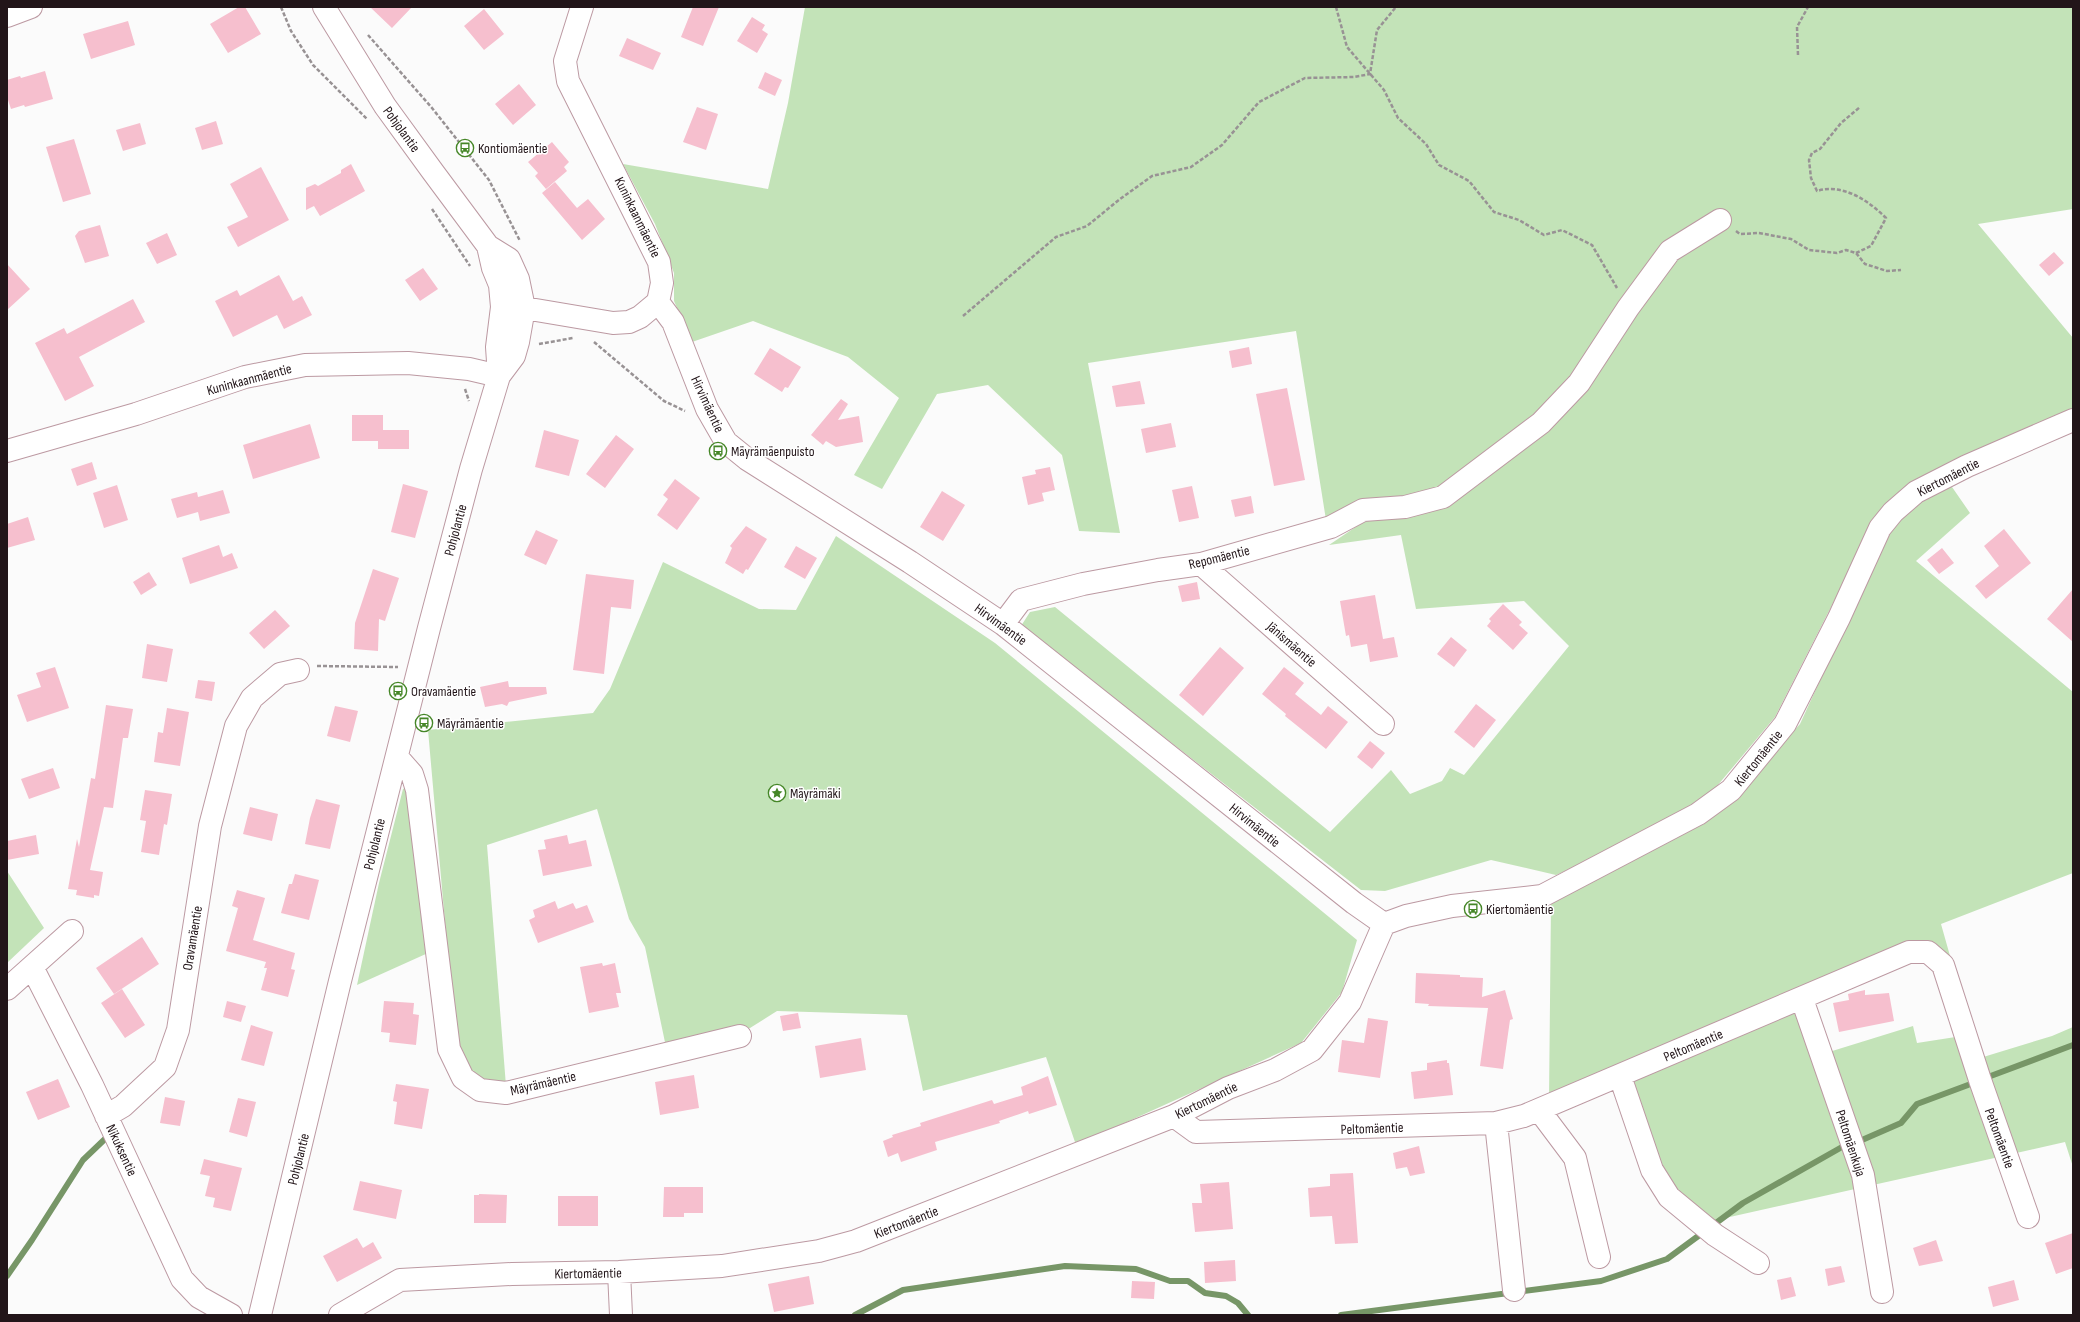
<svg xmlns="http://www.w3.org/2000/svg" width="2080" height="1322" font-family="'Sofia Sans Condensed',sans-serif">
  <style>
    .green { fill: #c3e3b8 }
    .lines { fill: none; stroke-linecap: round; stroke-linejoin: round }
    .stream { stroke: #779667; stroke-width: 6 }
    .building { fill: #f6bfce }
    .minor-casing { stroke: #bc99a2; stroke-width: 24 }
    .path { stroke: #989294; stroke-width: 2.5; stroke-dasharray: 4 2; stroke-linecap: butt }
    .minor { stroke: #fff; stroke-width: 22 }
    .labels { text-anchor: middle; stroke-width: 3; stroke-linejoin: round; paint-order: stroke }
    .street-label { font-size: 14px; fill: #221519; stroke: #fff }
    .poi-label { font-size: 14px; fill: #221519; stroke: #fff; text-anchor: start }
  </style>
  <rect width="100%" height="100%" fill="#fbfbfb"/>
  <path class="green" d="M805,7H2073V209L1978,224L2073,338V408L2066,414L1912,483L1881,509L1775,717L1712,792L1644,836L1556,875L1491,860L1385,891L1361,890L1021,626L1030,612L1055,607L1330,832L1391,770L1410,794L1442,781L1450,768L1464,775L1569,646L1524,601L1416,609L1401,535L1329,545L1366,520H1326L1296,331L1088,363L1120,533L1079,531L1062,455L988,385L937,394L882,489L854,475L899,398L848,357L753,321L692,342L674,301V273L655,224L623,164L768,189L788,103Z
    M1952,487L1970,513L1916,561L2073,692V873L1941,924L1952,963L1930,944L1549,1100L1551,902L1738,793L1800,724L1883,543L1899,519L1926,493Z
    M836,536L995,643L1357,940L1342,992L1301,1043L1076,1145L1046,1057L923,1091L907,1015L777,1011L750,1028L742,1031L666,1047L645,947L629,919L597,809L487,845L506,1086L481,1083L469,1072L456,1047L428,730L593,713L610,689L663,562L759,609L796,610Z
    M409,786L428,953L357,985L379,883L403,789Z
    M7,871L44,928L7,963Z
    M1798,1009L1840,1132L1855,1189L1703,1223L1673,1193L1627,1080Z
    M1913,1026L1917,1043L1962,1036L1999,1157L1873,1185L1829,1052Z
    M2073,1027V1167L2065,1142L2012,1154L1980,1058L2052,1036Z"/>
  <g class="lines">
    <path class="stream" d="M1988,1077L2073,1045
      M1862,1140L1901,1123L1917,1104L1968,1085
      M1716,1223L1743,1203L1842,1147
      M7,1276L32,1240L83,1160L106,1138
      M855,1315L903,1290L1065,1266L1136,1269L1170,1281H1188L1205,1293L1226,1296L1238,1303L1248,1315
      M1341,1315L1601,1281L1667,1259L1701,1234"/>
  </g>
  <path class="building" d="M239,7H245L261,34L228,53L210,24Z
    M370,7H412L392,28Z
    M693,7H719L703,46L681,37Z
    M484,9L504,34L484,50L464,26Z
    M752,17L765,25L762,30L768,34L757,53L737,41Z
    M128,21L135,45L91,59L83,34Z
    M627,38L661,53L653,70L619,56Z
    M45,71L53,99L25,107L24,105L11,109L7,97V80L20,76L21,78Z
    M765,72L782,80L775,96L758,88Z
    M519,84L536,105L513,125L495,104Z
    M697,107L718,114L706,150L683,142Z
    M216,121L223,144L202,150L195,128Z
    M140,123L146,144L123,151L116,130Z
    M74,139L91,194L63,202L46,147Z
    M552,142L569,162L564,167L567,171L546,189L535,176L538,173L528,162Z
    M351,164L365,191L320,216L314,206L306,210V188L315,184L318,186L341,173V170Z
    M261,167L289,220L238,247L227,227L248,217L230,184Z
    M555,182L577,208L588,199L605,219L582,240L542,193Z
    M100,225L109,256L85,263L75,236L79,231Z
    M167,233L177,255L157,264L146,243Z
    M2054,252L2064,263L2049,276L2039,265Z
    M7,264L30,289L7,310Z
    M423,268L438,289L420,301L405,280Z
    M279,275L293,301L302,296L312,315L284,329L277,315L233,337L215,301L237,290L240,296Z
    M133,299L145,322L79,357L94,386L65,401L35,343L64,328L67,334Z
    M1249,347L1252,364L1232,368L1229,351Z
    M770,348L801,367L788,388L785,387L782,392L754,374Z
    M1140,381L1145,404L1116,407L1112,386Z
    M1287,388L1305,480L1274,486L1256,394Z
    M841,399L848,404L838,420L859,416L863,442L836,447L826,441L823,445L811,435Z
    M352,415H383V430H409V449H378V441H352Z
    M1171,423L1176,447L1146,453L1141,429Z
    M310,424L320,458L253,479L243,445Z
    M544,430L579,440L569,476L535,467Z
    M616,435L634,449L605,488L586,474Z
    M92,462L97,479L77,486L71,469Z
    M1050,467L1055,490L1042,493L1044,501L1028,505L1022,477L1036,474L1035,470Z
    M675,479L700,498L677,530L657,515L668,499L663,495Z
    M403,484L428,491L415,538L391,532Z
    M117,485L128,520L104,528L93,493Z
    M1192,486L1199,518L1179,522L1172,490Z
    M223,490L230,513L200,521L198,512L177,518L171,499L197,492L198,497Z
    M942,491L965,505L943,541L920,527Z
    M1251,496L1254,513L1235,517L1231,500Z
    M28,517L35,540L7,548V524Z
    M746,526L767,539L748,570L746,569L743,574L725,563L732,548L730,546Z
    M2004,529L2031,563L1986,599L1975,586L1999,566L1984,546Z
    M536,530L558,540L546,565L524,555Z
    M219,545L223,557L232,553L238,568L190,584L182,558Z
    M796,546L817,558L805,579L784,567Z
    M1942,548L1954,563L1939,574L1927,560Z
    M373,569L399,578L385,621L379,619L378,651L354,649L355,623Z
    M149,572L157,585L141,595L133,582Z
    M586,574L634,580L631,609L611,607L604,674L573,670Z
    M1197,582L1200,599L1182,602L1178,586Z
    M2073,589V642L2047,619Z
    M1375,595L1383,639L1394,637L1398,657L1370,662L1367,644L1351,647L1349,635L1346,636L1340,601Z
    M1503,604L1522,622L1519,625L1528,633L1513,650L1487,626L1491,621L1489,619Z
    M275,610L290,626L264,649L249,633Z
    M1451,637L1467,650L1454,667L1437,654Z
    M147,644L173,649L167,682L142,678Z
    M1220,647L1244,668L1203,716L1179,695Z
    M55,667L69,708L27,722L17,695L41,687L36,673Z
    M1284,667L1304,683L1295,694L1321,715L1328,706L1348,722L1326,749L1285,716L1286,714L1262,694Z
    M198,680L215,682L212,701L195,698Z
    M508,681L509,687H546L547,694L509,702L507,706L502,704L485,707L480,687Z
    M1476,704L1496,720L1474,748L1454,732Z
    M106,705L133,709L128,738H123L113,808L104,807L90,870L103,872L99,896L94,895V898L76,895L77,890L68,889L77,839L79,847L91,778L95,779Z
    M335,706L358,711L350,742L327,736Z
    M167,708L189,712L180,766L154,762L158,732L163,733Z
    M1370,741L1385,753L1372,769L1357,757Z
    M53,768L60,788L29,799L21,779Z
    M145,790L172,794L167,825L164,824L159,855L141,852L146,821L140,820Z
    M316,799L340,805L330,849L305,844L310,818Z
    M250,807L278,814L272,841L243,834Z
    M36,835L39,854L7,860V841Z
    M567,835L569,844L586,840L592,866L543,876L538,850L546,849L544,840Z
    M295,874L319,880L309,920L281,913L289,884H292Z
    M237,890L265,898L253,940L295,953L291,969L295,970L288,997L261,990L267,968H264L266,962L226,951L238,908L232,906Z
    M555,901L558,909L573,903L576,909L587,905L594,922L538,943L529,920L535,917L533,910Z
    M142,937L159,964L114,994L96,968Z
    M602,963L603,966L615,963L621,993H616L619,1007L589,1013L580,967Z
    M1416,973L1460,975V977L1483,978L1482,997L1505,990L1513,1019L1510,1020L1503,1069L1480,1066L1488,1008L1428,1006L1429,1004L1415,1003Z
    M122,989L145,1025L125,1038L101,1003Z
    M1865,990V995L1889,993L1894,1021L1839,1032L1833,1003L1849,1000L1848,994Z
    M227,1001L246,1006L241,1022L223,1017Z
    M384,1001L414,1003L413,1014L419,1015L416,1045L389,1042L390,1033L381,1032Z
    M798,1013L801,1028L783,1031L780,1016Z
    M1368,1018L1388,1021L1380,1078L1338,1072L1342,1040L1364,1043Z
    M251,1025L273,1032L264,1066L241,1060Z
    M861,1038L866,1070L820,1078L815,1046Z
    M1447,1060V1063H1449L1453,1095L1414,1099L1411,1072L1427,1070V1063Z
    M694,1075L699,1108L660,1115L655,1082Z
    M1048,1076L1057,1105L1029,1114L1028,1111L999,1121L1000,1123L935,1142L937,1150L901,1162L898,1153L888,1157L883,1141L893,1137L892,1135L921,1126L920,1123L992,1100L994,1104L1023,1095L1021,1087Z
    M58,1079L70,1107L38,1120L26,1092Z
    M396,1084L429,1089L422,1129L394,1124L397,1102L393,1101Z
    M165,1097L185,1101L180,1126L160,1123Z
    M238,1098L256,1102L247,1137L229,1132Z
    M1419,1146L1425,1173L1410,1176L1407,1167L1396,1169L1393,1153Z
    M204,1159L242,1168L231,1211L213,1207L215,1198L205,1196L210,1176L200,1174Z
    M1353,1173L1358,1243L1335,1244L1332,1216L1310,1217L1308,1188L1330,1186V1174Z
    M360,1181L402,1190L396,1219L353,1210Z
    M1229,1182L1233,1229L1195,1232L1192,1203H1202L1200,1184Z
    M664,1187H703V1213H684V1217H663Z
    M479,1194L507,1195L506,1223H474V1195H479Z
    M558,1196H598V1226H558Z
    M2073,1233V1268L2056,1274L2045,1243Z
    M357,1238L363,1248L373,1242L382,1258L337,1282L323,1256Z
    M1936,1240L1943,1261L1919,1266L1913,1248Z
    M1235,1260L1236,1281L1205,1283L1204,1262Z
    M1841,1266L1845,1282L1828,1286L1825,1269Z
    M809,1276L814,1304L774,1312L768,1284Z
    M1791,1277L1796,1296L1781,1300L1777,1280Z
    M2014,1280L2019,1300L1993,1307L1988,1287Z
    M1132,1281L1155,1282L1154,1299L1131,1298Z"/>
  <g class="lines">
    <defs>
      <path id="minor" d="M7,16L31,7
        M488,246L493,268L500,285L502,307L497,347L499,376
        M658,302L673,322L707,409L726,442L747,459L910,562L1003,624L1354,903L1384,924
        M502,307L524,308L613,323L629,322L640,317L658,302L662,283L659,262L568,81L565,61L582,7
        M7,451L136,414L245,377L305,365L408,363L469,369L499,376
        M1201,564L1383,724
        M1003,624L1021,600L1083,584L1158,570L1201,564L1331,527L1363,510L1405,507L1443,497L1541,423L1579,383L1628,308L1670,251L1720,220
        M397,757L412,774L417,790L449,1049L463,1078L480,1090L506,1093L740,1036
        M32,967L92,1085L182,1279L199,1297L231,1315
        M7,989L72,931
        M1802,999L1863,1175L1882,1292
        M1620,1076L1652,1170L1669,1197L1715,1235L1758,1263
        M1539,1110L1575,1158L1599,1257
        M106,1116L123,1106L165,1067L178,1030L210,826L236,726L252,698L280,674L298,670
        M1174,1116L1196,1132L1496,1123L1524,1116L1909,952H1928L1943,965L1980,1080L2028,1217
        M1496,1123L1514,1290
        M619,1272L621,1315
        M260,1315L340,981L429,628L471,469L499,376L514,356L518,342L524,308L518,279L509,259L488,246L433,172L385,106L324,7
        M340,1315L400,1280L512,1274L619,1272L722,1266L819,1251L856,1241L1174,1116L1228,1088L1275,1070L1312,1050L1350,1002L1384,924L1406,916L1452,906L1542,896L1698,814L1731,790L1785,724L1839,618L1880,528L1893,512L1916,492L1967,466L2073,420"/>
    </defs>
    <use href="#minor" class="minor-casing"/>
    <path class="path" d="M281,7L291,31L313,65L367,119
      M1336,7L1347,47L1384,90L1398,118L1426,144L1439,165L1469,181L1494,212L1519,220L1544,235L1562,230L1592,245L1617,288
      M368,35L432,108L489,180L520,241
      M1798,55L1797,27L1808,7
      M432,209L470,266
      M1736,231L1740,234L1759,233L1791,239L1809,250L1837,253L1846,250L1856,253L1865,264L1887,271L1901,270
      M1856,253L1871,246L1886,218C1869,201 1843,183 1817,191L1811,178L1809,160L1812,153L1820,149L1841,123L1860,107
      M963,316L1056,237L1087,226L1120,199L1152,176L1191,167L1222,145L1259,102L1305,78L1354,77L1370,74L1377,30L1396,7
      M594,342L664,401L685,411
      M539,344L573,338
      M465,389L469,401
      M317,666L398,667"/>
    <use href="#minor" class="minor"/>
  </g>
  <defs>
    <symbol id="bus-ring" viewBox="-11 -11 22 22"><circle r="9.5" fill="#fff" stroke="#458627" stroke-width="1.5"/><path d="M-5-6H5V4H4V6H2V4H-2V6H-4V4H-5ZM-3.5-4V0h7V-4ZM-3.5 1.2v1.5H-2V1.2ZM2 1.2v1.5H3.5V1.2Z" fill="#458627"/></symbol>
    <symbol id="sight-ring" viewBox="-11 -11 22 22"><circle r="9.5" fill="#fff" stroke="#458627" stroke-width="1.5"/><path d="M0-6L1.8-2.2L6-1.7L2.9 1.2L3.7 5.4L0 3.3L-3.7 5.4L-2.9 1.2L-6-1.7L-1.8-2.2Z" fill="#458627"/></symbol>
  </defs>
  <g fill-rule="evenodd">
    <use href="#bus-ring" x="455" y="138" width="20" height="20"/>
    <use href="#bus-ring" x="708" y="441" width="20" height="20"/>
    <use href="#bus-ring" x="388" y="681" width="20" height="20"/>
    <use href="#bus-ring" x="414" y="713" width="20" height="20"/>
    <use href="#sight-ring" x="767" y="783" width="20" height="20"/>
    <use href="#bus-ring" x="1463" y="899" width="20" height="20"/>
  </g>
  <g class="labels">
    <g class="street-label">
      <text transform="translate(402 129) rotate(54)" y="5">Pohjolantie</text>
      <text transform="translate(638 217) rotate(64)" y="5">Kuninkaanmäentie</text>
      <text transform="translate(249 379) rotate(-15)" y="5">Kuninkaanmäentie</text>
      <text transform="translate(708 404) rotate(65)" y="5">Hirvimäentie</text>
      <text transform="translate(1948 477) rotate(-27)" y="5">Kiertomäentie</text>
      <text transform="translate(455 530) rotate(-75)" y="5">Pohjolantie</text>
      <text transform="translate(1219 557) rotate(-14)" y="5">Repomäentie</text>
      <text transform="translate(1001 624) rotate(36)" y="5">Hirvimäentie</text>
      <text transform="translate(1292 644) rotate(41)" y="5">Jänismäentie</text>
      <text transform="translate(1758 758) rotate(-51)" y="5">Kiertomäentie</text>
      <text transform="translate(1255 825) rotate(39)" y="5">Hirvimäentie</text>
      <text transform="translate(374 844) rotate(-76)" y="5">Pohjolantie</text>
      <text transform="translate(192 938) rotate(-81)" y="5">Oravamäentie</text>
      <text transform="translate(1693 1045) rotate(-23)" y="5">Peltomäentie</text>
      <text transform="translate(543 1083) rotate(-13)" y="5">Mäyrämäentie</text>
      <text transform="translate(1206 1100) rotate(-26)" y="5">Kiertomäentie</text>
      <text transform="translate(1372 1128) rotate(-2)" y="5">Peltomäentie</text>
      <text transform="translate(2000 1138) rotate(70)" y="5">Peltomäentie</text>
      <text transform="translate(1851 1143) rotate(72)" y="5">Peltomäenkuja</text>
      <text transform="translate(122 1150) rotate(65)" y="5">Nikuksentie</text>
      <text transform="translate(298 1159) rotate(-76)" y="5">Pohjolantie</text>
      <text transform="translate(906 1222) rotate(-21)" y="5">Kiertomäentie</text>
      <text transform="translate(588 1273) rotate(-1)" y="5">Kiertomäentie</text>
    </g>
    <g class="poi-label">
      <text x="478" y="153">Kontiomäentie</text>
      <text x="731" y="456">Mäyrämäenpuisto</text>
      <text x="411" y="696">Oravamäentie</text>
      <text x="437" y="728">Mäyrämäentie</text>
      <text x="790" y="798">Mäyrämäki</text>
      <text x="1486" y="914">Kiertomäentie</text>
    </g>
  </g>
  <rect width="2080" height="1322" fill="none" stroke="#221519" stroke-width="16"/>
</svg>
